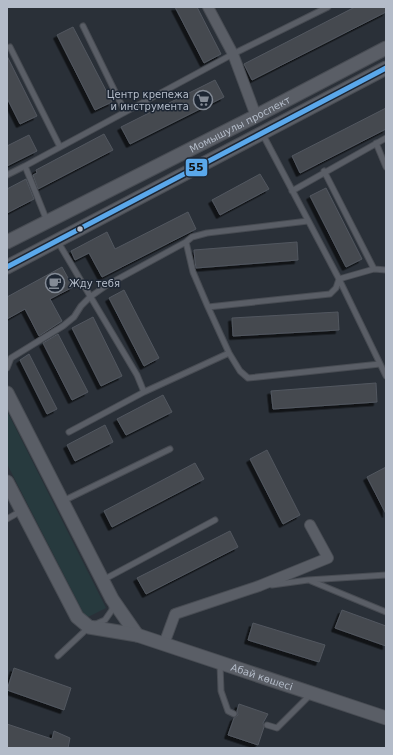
<svg xmlns="http://www.w3.org/2000/svg" width="393" height="755" font-family="'DejaVu Sans',sans-serif">
  <style>
    .green { fill: #273a3e }
    .building { fill: #444950; stroke: #52575f; filter: url(#shadow) }
    .lines { fill: none; stroke-linecap: round; stroke-linejoin: round }
    .service-casing { stroke: #484c53; stroke-width: 7 }
    .minor-casing { stroke: #484c53; stroke-width: 12 }
    .tertiary-casing { stroke: #484c53; stroke-width: 15 }
    .service { stroke: #5a5e66; stroke-width: 5 }
    .minor { stroke: #5a5e66; stroke-width: 10 }
    .tertiary { stroke: #5a5e66; stroke-width: 13 }
    .bus-1-casing { stroke: #1d2633; stroke-width: 8 }
    .bus-1 { stroke: #5aa8eb; stroke-width: 5 }
    .bus-dot { fill: #b4bcc9; stroke: #1d2633; stroke-width: 1.5 }
    .labels { text-anchor: middle; stroke-width: 3; stroke-linejoin: round; paint-order: stroke }
    .poi-label { font-size: 10px; fill: #b4bcc9; stroke: #1d2633; text-anchor: end }
    .street-label { font-size: 10px; fill: #b4bcc9; stroke: #1d2633 }
    .line-badge { stroke: #1d2633; stroke-width: 1.5 }
    .pale-badge-label { font-size: 11px; text-anchor: middle; font-weight: bold; fill: #111 }
  </style>
  <defs>
    <filter id="shadow"><feDropShadow dx="-3.5" dy="3.5" stdDeviation="0" flood-color="#0009"/></filter>
  </defs>
  <rect width="100%" height="100%" fill="#2a3038"/>
  <path class="green" d="M7,411L106,608L86,618L7,464Z"/>
  <path class="building" d="M175,7H197L221,54L204,63Z
    M355,7H386V12L252,80L244,64Z
    M73,27L112,102L95,110L57,35Z
    M7,56L37,116L20,124L7,98Z
    M215,80L224,97L130,144L121,127Z
    M386,108V129L300,173L292,156Z
    M104,134L113,150L38,189L33,175L37,173L36,170Z
    M29,135L37,151L7,166V146Z
    M260,174L269,189L220,215L212,200Z
    M26,179L34,199L7,213V189Z
    M326,188L362,259L346,267L310,196Z
    M188,212L196,229L102,277L89,253L75,260L71,251L107,232L115,249Z
    M297,242L298,260L196,268L195,261L194,250Z
    M62,267L73,287L50,299L62,321L39,336L25,309L7,319V297Z
    M124,290L159,358L144,366L109,298Z
    M338,312L339,330L233,336L232,318Z
    M93,317L122,376L101,386L72,328Z
    M58,334L88,392L72,400L43,343Z
    M29,354L57,409L47,414L20,360Z
    M376,383L377,402L273,409L271,391Z
    M163,395L172,412L126,435L117,419Z
    M105,425L113,442L75,461L67,445Z
    M267,450L300,515L283,524L250,459Z
    M195,463L204,479L112,527L104,511Z
    M386,467V514L367,477Z
    M230,531L238,547L146,594L137,578Z
    M342,610L386,626V646L335,628Z
    M253,623L325,645L319,662L248,640Z
    M14,668L71,688L64,710L7,690Z
    M239,704L268,714L263,723L264,727L258,745L228,735L234,718L238,715L237,711Z
    M7,724L52,739L54,731L70,738L68,748H7Z"/>
  <g class="lines">
    <defs>
      <path id="service" d="M83,26L125,112
        M10,47L60,147
        M262,133L339,279L386,376
        M376,143L386,167
        M324,171L374,269L339,279
        M7,175L25,166
        M292,191L386,138
        M47,221L25,166L233,54L328,7
        M58,242L137,375L144,392L69,432
        M186,242L192,237L207,233L308,221
        M374,269L386,270
        M229,353L240,371L248,378L380,364
        M7,368L11,358L63,326L74,317L81,306L90,297L107,285L186,242L193,272L208,307
        M144,392L229,353L208,307L330,294L336,288L339,279
        M63,501L170,449
        M7,519L21,511
        M103,580L215,520
        M311,581L386,612
        M272,585L308,580L386,575
        M58,656L89,627L105,620L112,610V604
        M220,664L221,691L228,711L234,714
        M267,725L277,728L311,694"/>
      <path id="minor" d="M208,7L233,54L256,116
        M164,644L175,614L259,586L328,558L310,525"/>
      <g id="tertiary">
        <path id="s1" d="M7,242L256,116L386,48"/>
        <path d="M7,267L386,68"/>
        <path d="M7,393L112,599L137,635"/>
        <path id="s2" d="M7,482L77,617L89,627L137,635L386,718"/>
      </g>
    </defs>
    <use href="#service" class="service-casing"/>
    <use href="#minor" class="minor-casing"/>
    <use href="#tertiary" class="tertiary-casing"/>
    <use href="#service" class="service"/>
    <use href="#minor" class="minor"/>
    <use href="#tertiary" class="tertiary"/>
    <defs>
      <path id="bus-1" d="M7,267L386,68"/>
    </defs>
    <use href="#bus-1" class="bus-1-casing"/>
    <use href="#bus-1" class="bus-1"/>
  </g>
  <defs>
    <symbol id="supermarket-ring" viewBox="-11 -11 22 22"><circle r="9.5" fill="#1d2633" stroke="#848b96" stroke-width="1.5"/><path d="M-6-5.5h2.5l.6 2H6L4.5 2H-2.5L-4.4-4H-6ZM-1.5 3.2a1.3 1.3 0 1 0 .1 0ZM3 3.2a1.3 1.3 0 1 0 .1 0Z" fill="#848b96"/></symbol>
    <symbol id="cafe-ring" viewBox="-11 -11 22 22"><circle r="9.5" fill="#1d2633" stroke="#848b96" stroke-width="1.5"/><path d="M-5.5-4.5H6V0H3Q3 3.5 0 3.5H-2.5Q-5.5 3.5-5.5 0ZM3-3.2v2h1.7v-2ZM-6 4.5H4V6H-6Z" fill="#848b96"/></symbol>
  </defs>
  <g fill-rule="evenodd">
    <use href="#supermarket-ring" x="192" y="89" width="22" height="22"/>
    <use href="#cafe-ring" x="44" y="272" width="22" height="22"/>
  </g>
  <circle class="bus-dot" cx="80" cy="229" r="3.5"/>
  <g class="labels">
    <g class="poi-label">
      <text x="189" y="98">Центр крепежа<tspan x="189" dy="12">и инструмента</tspan></text>
      <text x="69" y="287" text-anchor="start">Жду тебя</text>
    </g>
    <g class="street-label">
      <text dy="4" stroke="none"><textPath href="#s1" startOffset="261">Момышулы проспект</textPath></text>
      <text dy="4" stroke="none"><textPath href="#s2" startOffset="348">Абай көшесі</textPath></text>
    </g>
  </g>
  <rect class="line-badge" x="185" y="158" width="23" height="19" rx="4" fill="#5aa8eb"/>
  <g class="pale-badge-label">
    <text x="196" y="171">55</text>
  </g>
  <rect width="393" height="755" fill="none" stroke="#b4bcc9" stroke-width="16"/>
</svg>
